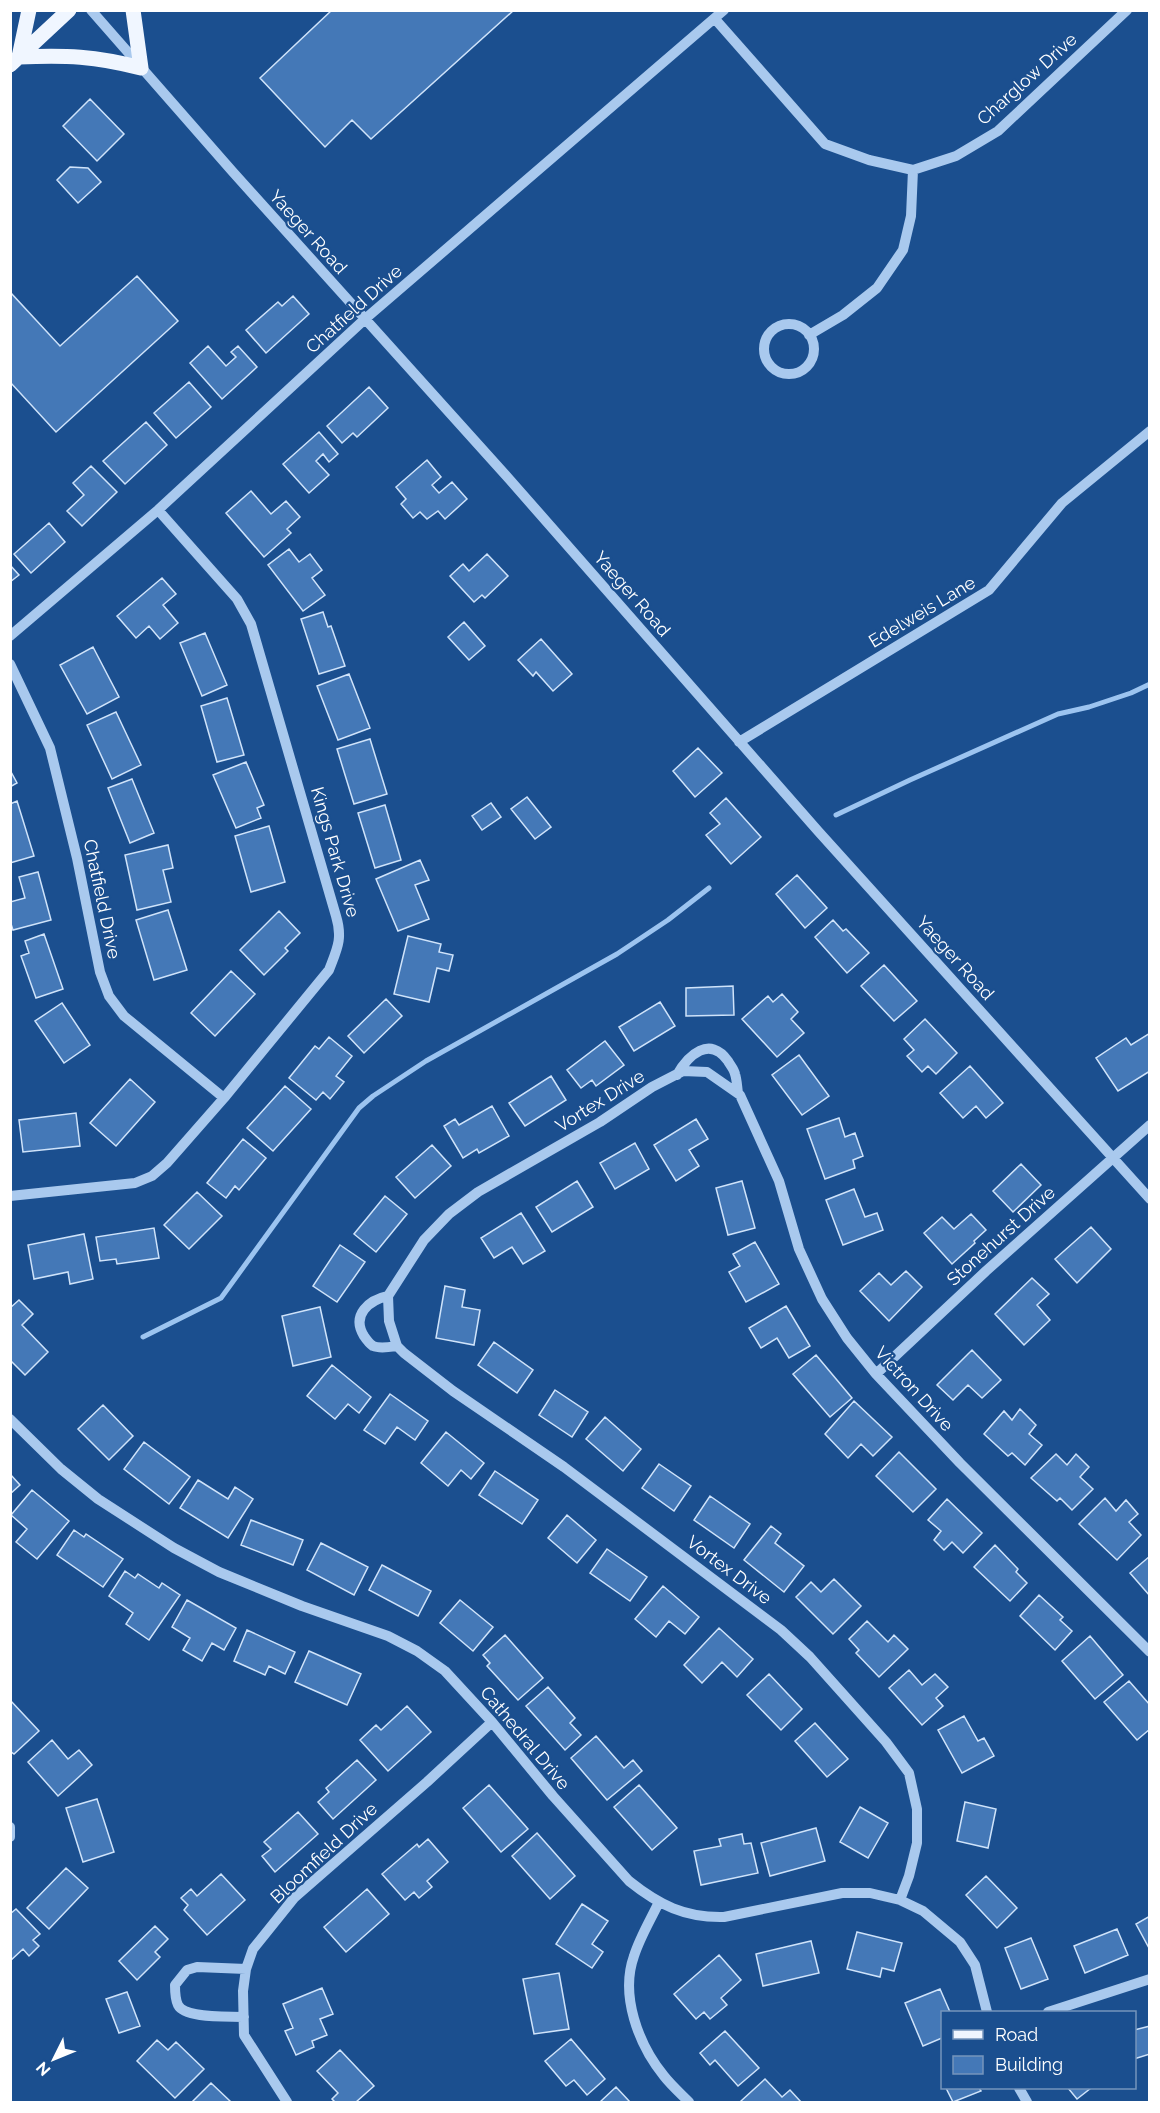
<svg xmlns="http://www.w3.org/2000/svg" width="1160" height="2113" font-family="Raleway,sans-serif">
  <style>
    .lines { fill: none; stroke-linecap: round; stroke-linejoin: round }
    .stream { stroke: #9cc4f0; stroke-width: 5 }
    .building { fill: #4478b7; stroke: #cfe3fa; stroke-width: 1.5 }
    .minor { stroke: #a9c9ee; stroke-width: 10 }
    .major { stroke: #f0f6ff; stroke-width: 15 }
    .labels { text-anchor: middle; stroke-width: 4.5; stroke-linejoin: round; paint-order: stroke }
    .street-label { font-size: 18px; fill: #fff; stroke: #1b4f8f }
  </style>
  <rect width="100%" height="100%" fill="#1b4f8f"/>
  <g class="lines">
    <path class="stream" d="M836,815L910,780L1058,714L1089,707L1131,693L1150,684
      M143,1337L221,1298L359,1108L373,1096L426,1061L617,954L668,920L709,888"/>
  </g>
  <path class="building" d="M332,10H514L371,139L352,120L325,147L260,78Z
    M90,99L124,134L97,161L63,126Z
    M70,167L88,168L101,182L78,203L57,180Z
    M137,276L178,321L56,432L10,382V292L60,346Z
    M293,296L309,314L266,353L246,330L278,302L282,306Z
    M208,346L226,366L236,357L231,352L238,346L257,367L222,399L190,363Z
    M189,382L211,407L176,438L154,413Z
    M369,387L388,408L357,437L353,433L342,443L327,426Z
    M146,422L167,445L125,484L103,461Z
    M319,432L338,454L329,462L323,454L316,461L329,475L309,493L283,464Z
    M427,460L441,477L432,485L439,493L452,482L467,499L445,519L438,511L427,519L420,512L413,518L401,504L406,499L396,487Z
    M91,466L117,492L82,526L67,511L84,495L73,483Z
    M251,491L271,514L286,501L300,517L287,529L291,533L264,557L226,513Z
    M49,523L65,542L31,573L14,554Z
    M289,549L299,562L310,554L322,570L312,578L325,595L303,611L268,565Z
    M487,554L508,576L485,598L482,595L474,602L450,576L463,564L469,571Z
    M10,565L19,575L10,582Z
    M162,578L176,594L163,605L178,623L160,639L149,626L136,638L117,616Z
    M323,612L328,627L331,626L345,666L319,674L301,619Z
    M464,622L485,646L469,660L448,637Z
    M205,633L227,685L202,696L180,643Z
    M541,639L572,674L553,691L536,672L533,676L518,660Z
    M93,647L119,697L87,714L60,665Z
    M349,674L370,728L338,740L317,686Z
    M227,698L244,755L217,762L201,706Z
    M116,712L141,765L112,779L87,725Z
    M370,739L387,794L354,804L337,749Z
    M698,748L722,773L695,797L673,771Z
    M246,762L264,805L257,808L261,818L236,828L213,775Z
    M10,770L17,783L10,787Z
    M132,779L154,833L130,843L108,788Z
    M527,797L551,827L535,839L511,809Z
    M726,798L761,837L731,864L706,835L720,824L710,813Z
    M17,801L34,856L10,863V804Z
    M491,803L501,817L482,830L472,816Z
    M385,805L401,860L375,868L358,813Z
    M269,826L285,882L251,892L235,836Z
    M168,845L173,868L163,870L171,902L137,910L125,855Z
    M420,860L429,880L415,885L429,919L398,931L376,879Z
    M38,872L51,920L13,930L10,921V902L25,898L19,877Z
    M797,875L827,908L805,928L776,894Z
    M168,910L187,970L154,980L136,920Z
    M279,911L300,933L285,948L288,951L264,975L240,950Z
    M833,920L843,931L846,929L869,953L847,973L815,937Z
    M44,934L63,989L36,998L21,956L29,953L25,941Z
    M408,936L441,944L439,952L453,955L449,971L437,968L429,1002L394,994Z
    M884,965L917,1001L894,1021L861,986Z
    M231,971L255,994L215,1036L191,1013Z
    M733,986L734,1015L686,1016V988Z
    M782,994L798,1012L791,1019L804,1033L777,1057L742,1019L768,996L773,1002Z
    M386,999L402,1016L364,1053L348,1036Z
    M660,1002L675,1026L634,1051L619,1027Z
    M62,1003L90,1045L64,1063L35,1021Z
    M925,1019L957,1053L936,1074L928,1066L922,1072L907,1056L914,1050L904,1039Z
    M1150,1033V1071L1118,1091L1096,1058L1126,1038L1131,1045Z
    M329,1037L352,1056L336,1076L344,1082L330,1099L323,1092L316,1100L289,1078L315,1046L319,1049Z
    M605,1041L624,1065L596,1086L592,1080L581,1088L567,1070Z
    M799,1055L829,1096L802,1115L772,1075Z
    M970,1066L1003,1103L986,1118L976,1106L963,1118L940,1093Z
    M551,1076L566,1100L525,1126L509,1103Z
    M130,1079L155,1102L116,1146L90,1123Z
    M285,1086L311,1109L273,1151L247,1128Z
    M492,1106L509,1136L479,1153L477,1149L463,1158L444,1126L455,1119L459,1125Z
    M76,1113L80,1146L23,1152L19,1120Z
    M839,1118L845,1137L855,1133L863,1156L853,1160L855,1168L825,1179L807,1129Z
    M696,1119L708,1139L689,1150L699,1166L676,1181L654,1145Z
    M243,1139L266,1158L239,1190L235,1186L226,1198L207,1183Z
    M635,1143L649,1169L615,1189L600,1163Z
    M432,1145L451,1166L415,1198L396,1177Z
    M1021,1164L1041,1185L1013,1212L993,1191Z
    M577,1181L593,1207L552,1232L536,1207Z
    M742,1181L755,1228L728,1235L716,1188Z
    M854,1189L865,1217L877,1213L883,1230L843,1245L826,1200Z
    M197,1192L222,1216L189,1249L164,1225Z
    M385,1196L407,1214L376,1252L354,1234Z
    M521,1213L545,1251L523,1264L512,1247L494,1258L481,1238Z
    M971,1214L986,1230L974,1241L975,1243L952,1264L924,1233L942,1217L954,1229Z
    M1091,1227L1111,1249L1077,1283L1055,1259Z
    M154,1228L159,1258L117,1264L116,1259L100,1261L96,1237Z
    M84,1234L93,1279L70,1284L68,1272L34,1279L28,1245Z
    M755,1242L779,1284L746,1302L729,1272L740,1266L733,1254Z
    M340,1245L365,1262L337,1302L313,1286Z
    M906,1271L922,1287L889,1321L860,1291L879,1273L891,1285Z
    M1032,1278L1049,1294L1037,1305L1050,1320L1024,1345L995,1314Z
    M445,1286L465,1290L462,1307L480,1310L474,1345L436,1338Z
    M19,1300L33,1314L22,1325L48,1352L25,1375L10,1360V1308Z
    M786,1306L810,1346L789,1358L777,1338L761,1348L749,1328Z
    M320,1307L331,1357L293,1366L282,1316Z
    M494,1342L533,1370L517,1393L478,1365Z
    M972,1350L1001,1380L982,1398L968,1385L953,1400L937,1385Z
    M816,1355L852,1398L830,1417L793,1374Z
    M332,1365L371,1397L359,1413L348,1404L335,1419L307,1396Z
    M555,1390L588,1412L572,1437L539,1415Z
    M390,1394L428,1421L415,1440L397,1427L385,1444L364,1430Z
    M854,1401L892,1437L873,1456L861,1444L848,1458L825,1434Z
    M103,1405L133,1436L109,1460L78,1429Z
    M1020,1409L1036,1425L1029,1434L1042,1445L1025,1465L1012,1453L1008,1456L984,1434L1004,1411L1012,1420Z
    M605,1417L641,1449L623,1471L586,1439Z
    M446,1432L484,1463L471,1479L461,1470L448,1486L421,1463Z
    M144,1442L190,1477L169,1504L124,1469Z
    M899,1452L936,1489L913,1512L876,1476Z
    M1056,1454L1067,1465L1076,1454L1089,1467L1080,1477L1093,1489L1072,1510L1060,1498L1057,1501L1031,1478Z
    M659,1464L691,1486L674,1511L642,1488Z
    M495,1471L538,1500L522,1524L479,1495Z
    M10,1474L20,1485L10,1494Z
    M198,1480L228,1499L235,1487L253,1499L228,1538L180,1508Z
    M32,1490L69,1521L37,1559L16,1542L27,1529L11,1515Z
    M710,1496L750,1524L734,1548L694,1520Z
    M1105,1498L1116,1511L1126,1500L1138,1514L1129,1522L1141,1535L1117,1560L1079,1524Z
    M947,1499L982,1533L963,1553L952,1542L944,1550L934,1540L941,1531L928,1520Z
    M567,1515L596,1540L577,1563L548,1538Z
    M251,1520L303,1540L293,1565L241,1545Z
    M771,1526L781,1534L775,1543L804,1566L784,1592L744,1560Z
    M74,1530L84,1537L86,1534L123,1559L103,1587L57,1555Z
    M321,1543L368,1567L354,1595L307,1570Z
    M995,1545L1018,1569L1016,1572L1027,1583L1010,1601L974,1567Z
    M607,1549L647,1577L630,1601L590,1573Z
    M1150,1556V1596L1130,1573Z
    M382,1565L431,1591L418,1616L369,1590Z
    M125,1571L135,1578L138,1574L159,1588L162,1583L180,1595L149,1640L126,1624L133,1613L109,1596Z
    M834,1579L861,1606L833,1634L796,1597L811,1582L821,1592Z
    M663,1586L699,1617L685,1634L669,1621L656,1637L635,1619Z
    M1039,1595L1063,1617L1060,1620L1072,1631L1055,1650L1020,1616Z
    M187,1600L236,1628L224,1650L212,1643L202,1661L183,1650L190,1638L172,1627Z
    M460,1600L493,1627L473,1651L440,1623Z
    M867,1621L888,1642L894,1635L908,1649L879,1677L856,1653L859,1650L849,1639Z
    M719,1628L753,1659L737,1677L722,1662L702,1683L684,1665Z
    M247,1630L295,1652L285,1674L269,1666L265,1675L234,1661Z
    M505,1635L543,1678L518,1700L487,1666L490,1663L483,1655Z
    M1090,1636L1123,1675L1095,1699L1062,1661Z
    M309,1651L361,1674L347,1705L295,1682Z
    M909,1670L922,1685L935,1674L948,1687L936,1698L943,1706L922,1725L889,1688Z
    M769,1674L802,1709L781,1730L747,1695Z
    M1129,1681L1150,1705V1729L1137,1740L1104,1702Z
    M548,1687L575,1718L570,1723L581,1735L565,1750L526,1706Z
    M10,1700L39,1731L14,1754L10,1751Z
    M407,1706L431,1732L388,1771L360,1740L376,1725L381,1730Z
    M964,1716L978,1741L984,1738L994,1756L962,1773L938,1730Z
    M815,1723L848,1759L827,1777L795,1741Z
    M596,1736L624,1768L633,1760L642,1771L607,1800L571,1758Z
    M52,1740L68,1759L79,1750L92,1765L58,1796L28,1762Z
    M357,1760L376,1780L333,1819L318,1802L329,1792L326,1788Z
    M489,1785L528,1829L501,1852L463,1808Z
    M639,1785L677,1828L652,1850L614,1807Z
    M97,1799L114,1852L83,1862L66,1808Z
    M965,1802L996,1809L988,1848L957,1841Z
    M860,1807L888,1823L868,1858L840,1842Z
    M298,1812L318,1834L275,1872L262,1856L271,1849L264,1842Z
    M816,1828L825,1861L770,1876L761,1843Z
    M537,1833L575,1876L550,1899L512,1856Z
    M742,1834L744,1844L751,1843L758,1873L701,1885L694,1851L721,1846L719,1839Z
    M428,1839L448,1862L427,1881L432,1887L419,1898L414,1892L405,1900L382,1874L417,1844L419,1847Z
    M66,1868L88,1888L49,1929L27,1908Z
    M221,1874L245,1900L207,1935L184,1910L188,1905L181,1898L191,1889L197,1896Z
    M986,1876L1017,1908L997,1928L966,1895Z
    M367,1889L389,1914L346,1952L324,1927Z
    M582,1904L608,1921L592,1944L603,1952L592,1968L556,1944Z
    M16,1909L40,1934L33,1940L39,1946L29,1956L23,1949L10,1961V1914Z
    M1150,1916V1947L1149,1948L1136,1924Z
    M155,1926L168,1939L155,1952L160,1957L137,1980L119,1961Z
    M1117,1929L1128,1955L1085,1973L1074,1946Z
    M857,1932L902,1943L894,1971L882,1968L880,1977L847,1969Z
    M1031,1938L1048,1979L1021,1989L1005,1948Z
    M811,1941L819,1973L763,1986L756,1954Z
    M719,1955L741,1980L721,1998L727,2005L710,2019L704,2012L696,2019L674,1994Z
    M559,1973L569,2029L534,2034L523,1979Z
    M322,1988L333,2014L320,2019L327,2035L312,2041L314,2047L296,2055L285,2031L293,2028L283,2004Z
    M940,1989L950,2012H942V2038L923,2046L905,2003Z
    M127,1992L140,2026L119,2033L106,1999Z
    M1150,2026V2054L1134,2059V2030Z
    M725,2031L759,2068L738,2086L715,2060L710,2065L700,2053Z
    M571,2039L605,2079L587,2095L574,2080L566,2086L545,2061Z
    M157,2040L168,2050L176,2042L204,2069L175,2098L137,2061Z
    M340,2050L374,2086L356,2102H335L332,2099L338,2093L317,2071Z
    M765,2079L782,2097L790,2090L801,2102H742L741,2101Z
    M211,2083L231,2102H192Z
    M616,2087L630,2102H600Z
    M946,2088H979L981,2091L953,2102Z
    M1068,2088H1091L1077,2099Z"/>
  <g class="lines">
    <path class="minor" d="M91,10L232,171L510,480L818,831L1150,1199
      M715,19L825,144L869,160L913,170L956,156L998,131L1127,10
      M764 349a25 25 0 1 1 50 0a25 25 0 1 1-50 0Z
      M809,335L843,315L877,288L903,250L911,216L913,170
      M10,636L158,510L365,319L724,10
      M10,664L50,748L77,858L100,972L109,996L124,1016L224,1098
      M739,742L989,590L1062,503L1150,431
      M677,1075C688,1055 710,1035 728,1061C730,1065 734,1069 735,1074C737,1080 737,1087 738,1093
      M10,1196L135,1183L152,1176L167,1163L224,1098L329,970C337,949 343,939 336,916L251,624L237,599L158,510
      M388,1296C369,1300 351,1315 364,1336C366,1339 370,1344 373,1346C380,1349 390,1347 397,1346
      M876,1374L986,1271L1150,1125
      M10,1419L61,1469L98,1499L174,1548L219,1572L302,1606L388,1636L417,1651L445,1671L492,1722L553,1796L629,1881C659,1905 685,1918 724,1917L842,1893H870L900,1900L923,1911L960,1942L975,1965L987,2012
      M10,1827V1837
      M900,1900L909,1876L917,1843V1809L909,1773L886,1742L810,1657L781,1630L564,1467L453,1391L404,1353L397,1346L389,1321L388,1296L424,1240L449,1214L478,1192L600,1122L652,1087L683,1071L707,1072L740,1095L779,1181L799,1249L822,1299L847,1338L876,1374L960,1463L1150,1652
      M659,1902C651,1919 640,1937 634,1956C620,1995 638,2044 664,2076C671,2085 680,2093 689,2102
      M1048,2012L1150,1979
      M244,2017C229,2016 185,2019 178,2005C175,1999 175,1992 175,1985L187,1970L197,1967L246,1969
      M1019,2088L1027,2102
      M287,2102L244,2035L243,1991L246,1969L253,1949L294,1898L427,1782L492,1722"/>
    <path class="major" d="M19,57C66,55 95,56 141,68L133,10
      M19,57L29,10
      M10,65L69,10"/>
  </g>
  <g class="labels">
    <g class="street-label">
      <text transform="translate(1027 79) rotate(-42)" y="6">Charglow Drive</text>
      <text transform="translate(308 232) rotate(48)" y="6">Yaeger Road</text>
      <text transform="translate(354 309) rotate(-42)" y="6">Chatfield Drive</text>
      <text transform="translate(632 594) rotate(49)" y="6">Yaeger Road</text>
      <text transform="translate(922 612) rotate(-31)" y="6">Edelweis Lane</text>
      <text transform="translate(335 852) rotate(74)" y="6">Kings Park Drive</text>
      <text transform="translate(102 899) rotate(78)" y="6">Chatfield Drive</text>
      <text transform="translate(955 958) rotate(48)" y="6">Yaeger Road</text>
      <text transform="translate(600 1101) rotate(-32)" y="6">Vortex Drive</text>
      <text transform="translate(1001 1236) rotate(-42)" y="6">Stonehurst Drive</text>
      <text transform="translate(914 1389) rotate(48)" y="6">Victron Drive</text>
      <text transform="translate(729 1570) rotate(37)" y="6">Vortex Drive</text>
      <text transform="translate(525 1738) rotate(50)" y="6">Cathedral Drive</text>
      <text transform="translate(324 1853) rotate(-43)" y="6">Bloomfield Drive</text>
    </g>
  </g>
  <rect width="1160" height="2113" fill="none" stroke="#ffffff" stroke-width="24"/>
  <rect x="941" y="2011" width="195" height="78" fill="#1b4f8f" stroke="#7695bc" stroke-width="1.5"/>
  <rect x="953" y="2030" width="30" height="9" fill="#f0f6ff" stroke="#7695bc" stroke-width="1.5"/>
  <text x="995" y="2041" font-size="18" fill="#ffffff">Road</text>
  <rect x="953" y="2056" width="30" height="18" fill="#4478b7" stroke="#7695bc" stroke-width="1.5"/>
  <text x="995" y="2071" font-size="18" fill="#ffffff">Building</text>
  <g transform="translate(54 2059) rotate(227)" stroke="#1b4f8f" stroke-width="4.5" paint-order="stroke">
  <path d="M0-4.5L10 22L0 15L-10 22Z" fill="#ffffff"/>
  <text y="-9" font-size="16" font-weight="bold" text-anchor="middle" fill="#ffffff">N</text>
  </g>
</svg>
